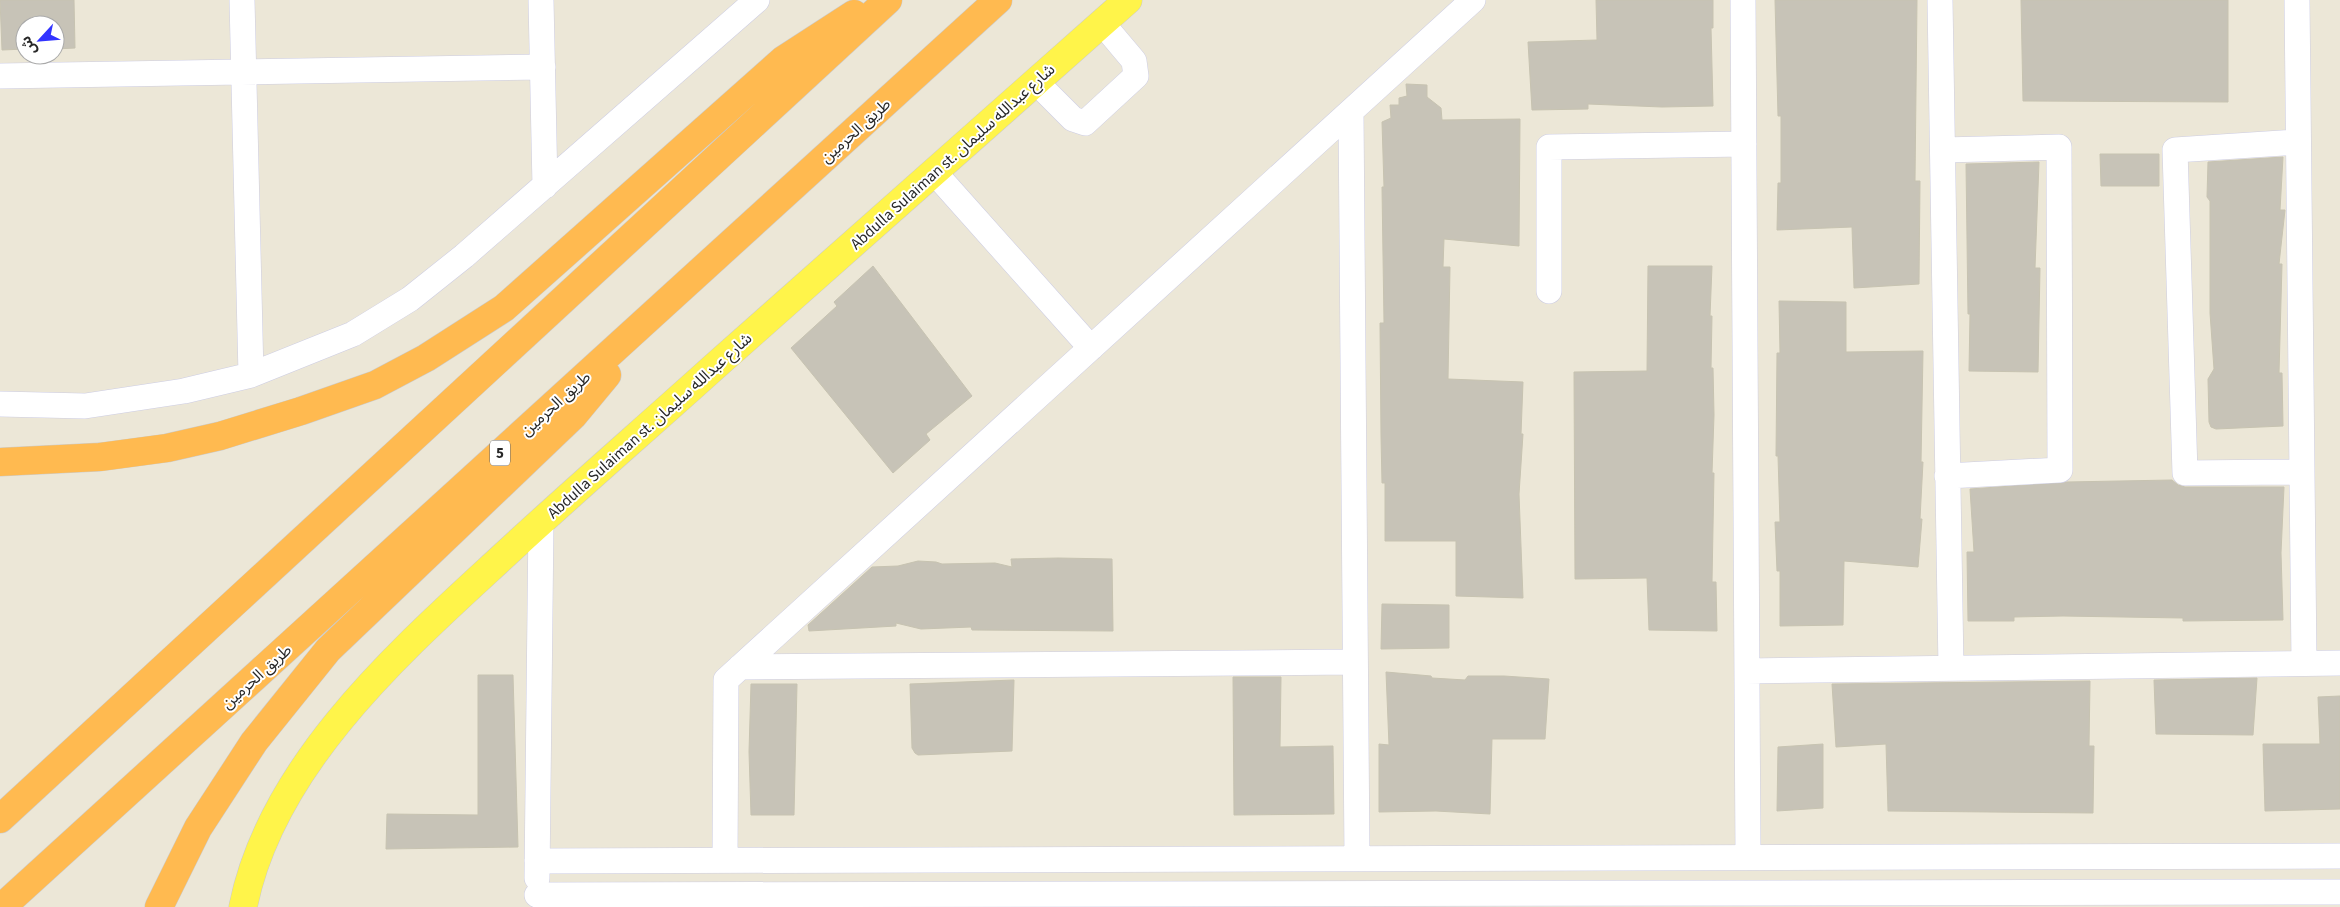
<svg xmlns="http://www.w3.org/2000/svg" width="2340" height="907" font-family="'Source Sans 3','Noto Sans Arabic',sans-serif">
	<rect width="100%" height="100%" fill="#ece7d7"/>
	<!-- building -->
	<path fill="#c7c3b7" stroke="#c7c3b1" d="M 0,0 L 74,0 L 75,48 L 55,49 L 55,25 L 25,25 L 25,49 L 2,50 Z
		M 1596,0 L 1713,0 L 1713,28 L 1711,28 L 1713,106 L 1662,107 L 1588,104 L 1588,109 L 1532,110 L 1528,42 L 1597,40 Z
		M 1775,0 L 1917,0 L 1915,181 L 1920,181 L 1919,284 L 1854,288 L 1852,227 L 1777,230 L 1778,183 L 1781,183 L 1781,116 L 1778,116 Z
		M 2021,0 L 2228,0 L 2228,102 L 2023,101 Z
		M 1406,84 L 1427,85 L 1427,97 L 1441,108 L 1442,120 L 1520,119 L 1519,246 L 1444,239 L 1443,267 L 1450,267 L 1448,379 L 1523,382 L 1521,434 L 1523,434 L 1519,494 L 1523,598 L 1456,596 L 1456,541 L 1385,541 L 1385,483 L 1382,483 L 1381,436 L 1380,323 L 1384,323 L 1382,187 L 1384,187 L 1382,122 L 1391,118 L 1390,105 L 1399,105 L 1399,98 L 1407,96 Z
		M 2100,154 L 2159,154 L 2159,186 L 2101,186 Z
		M 2283,157 L 2280,210 L 2285,210 L 2279,264 L 2282,264 L 2279,373 L 2282,373 L 2283,426 L 2216,429 L 2211,427 L 2209,422 L 2208,379 L 2214,369 L 2210,313 L 2210,201 L 2207,197 L 2208,162 Z
		M 2039,162 L 2035,268 L 2040,268 L 2038,372 L 1969,371 L 1970,314 L 1968,314 L 1966,164 Z
		M 873,266 L 972,396 L 926,434 L 930,440 L 893,473 L 791,348 L 837,306 L 834,302 Z
		M 1648,266 L 1712,266 L 1710,316 L 1712,316 L 1711,368 L 1713,368 L 1714,415 L 1712,473 L 1714,473 L 1712,582 L 1716,582 L 1717,631 L 1649,630 L 1647,578 L 1575,579 L 1574,372 L 1647,371 Z
		M 1779,301 L 1846,302 L 1846,352 L 1923,351 L 1921,462 L 1923,462 L 1920,519 L 1922,519 L 1918,567 L 1844,561 L 1843,625 L 1780,626 L 1780,571 L 1777,571 L 1775,522 L 1780,522 L 1778,456 L 1776,456 L 1777,353 L 1780,353 Z
		M 2172,480 L 2178,485 L 2185,487 L 2284,487 L 2281,553 L 2283,620 L 2183,621 L 2183,618 L 2063,616 L 2014,617 L 2014,621 L 1968,621 L 1967,552 L 1974,552 L 1970,489 L 2067,482 Z
		M 1058,558 L 1112,559 L 1113,631 L 972,630 L 971,627 L 921,629 L 896,623 L 896,626 L 809,631 L 808,625 L 872,567 L 898,566 L 918,561 L 936,562 L 942,564 L 995,563 L 1012,567 L 1011,559 Z
		M 1382,604 L 1449,605 L 1449,648 L 1381,649 Z
		M 1386,672 L 1431,676 L 1432,678 L 1465,680 L 1468,676 L 1504,676 L 1549,679 L 1545,739 L 1492,739 L 1490,814 L 1436,811 L 1379,812 L 1379,744 L 1389,745 Z
		M 478,675 L 513,675 L 518,847 L 386,849 L 387,814 L 478,815 Z
		M 1233,677 L 1281,677 L 1280,747 L 1333,746 L 1334,814 L 1234,815 Z
		M 2257,678 L 2253,735 L 2156,734 L 2154,680 Z
		M 1014,680 L 1012,751 L 918,755 L 915,753 L 912,748 L 910,684 Z
		M 2090,681 L 2089,746 L 2094,746 L 2093,813 L 1888,811 L 1886,744 L 1836,747 L 1832,684 Z
		M 751,684 L 797,684 L 794,815 L 751,815 L 749,752 Z
		M 2340,696 L 2340,809 L 2265,811 L 2263,744 L 2320,744 L 2318,697 Z
		M 1823,744 L 1823,808 L 1777,811 L 1778,747 Z"/>
	<g fill="none" stroke-linecap="round" stroke-linejoin="round">
		<defs>
			<path id="minor" d="M 242,0 L 251,375
				M 541,0 L 545,186
				M 1743,0 L 1748,857
				M 1940,0 L 1951,668
				M 2297,0 L 2304,663
				M 0,76 L 543,67
				M 1036,82 L 1073,119 L 1085,123 L 1136,76 L 1134,61 L 1102,23
				M 1351,112 L 1357,858
				M 2298,142 L 2175,150 L 2185,473 L 2302,472
				M 1943,150 L 2059,147 L 2060,470 L 1947,476
				M 934,172 L 1091,348
				M 1549,291 L 1549,147 L 1744,144
				M 0,404 L 85,406 L 184,391 L 251,375 L 353,334 L 410,299 L 464,256 L 757,0
				M 740,667 L 1355,662
				M 1747,671 L 2340,663
				M 725,860 L 726,680 L 1473,0
				M 537,861 L 2340,856
				M 537,878 L 541,521
				M 537,895 L 2340,892"/>
			<path id="major" d="M 243,907 C 271,766 397,654 498,561 C 569,495 642,432 714,367 C 852,245 990,123 1128,0"/>
			<path id="highway" d="M 0,462 L 100,457 L 167,448 L 220,436 L 301,411 L 375,385 L 426,358 L 504,308 L 783,60 L 854,14
				M 0,819 L 888,0
				M 2,907 L 998,0
				M 159,907 L 198,828 L 254,742 L 328,650 L 573,416 L 607,375"/>
		</defs>
		<!-- minor casing -->
		<use href="#minor" stroke="#cdcde3" stroke-width="26"/>
		<!-- major casing -->
		<use href="#major" stroke="#cbcbcb" stroke-width="29"/>
		<!-- highway casing -->
		<use href="#highway" stroke="#cbcbcb" stroke-width="29"/>
		<!-- minor -->
		<use href="#minor" stroke="#fff" stroke-width="25"/>
		<!-- major -->
		<use href="#major" stroke="#fff44a" stroke-width="28"/>
		<!-- highway -->
		<use href="#highway" stroke="#ffba50" stroke-width="28"/>
	</g>
	<g text-anchor="middle" stroke-width="4" stroke-linejoin="round" paint-order="stroke">
		<!-- shield labels -->
		<rect fill="#fff" stroke="#686868" stroke-width="1" x="490" y="440.5" width="20" height="25" rx="4"/>
		<g font-size="15" font-weight="bold" fill="#282828">
			<text x="500" y="458">5</text>
		</g>
		<!-- street labels -->
		<g font-size="16" fill="#282828" stroke="#fff">
			<text transform="translate(855 130) rotate(-42)" y="6">طريق الحرمين</text>
			<text transform="translate(952 156) rotate(-42)" y="6">Abdulla Sulaiman st. شارع عبدالله سليمان</text>
			<text transform="translate(555 403) rotate(-42)" y="6">طريق الحرمين</text>
			<text transform="translate(649 425) rotate(-42)" y="6">Abdulla Sulaiman st. شارع عبدالله سليمان</text>
			<text transform="translate(256 676) rotate(-42)" y="6">طريق الحرمين</text>
		</g>
	</g>
	<!-- north arrow -->
	<g transform="translate(40 40) rotate(244)"><circle r="24" fill="#ffffff" stroke="#a9a9a9"/>
	<path d="M0-4L9 19L0 12L-9 19Z" fill="#3234ff"/>
	<text y="-8" font-size="14" font-weight="bold" text-anchor="middle" fill="#282828">ش</text>
	</g>
</svg>
